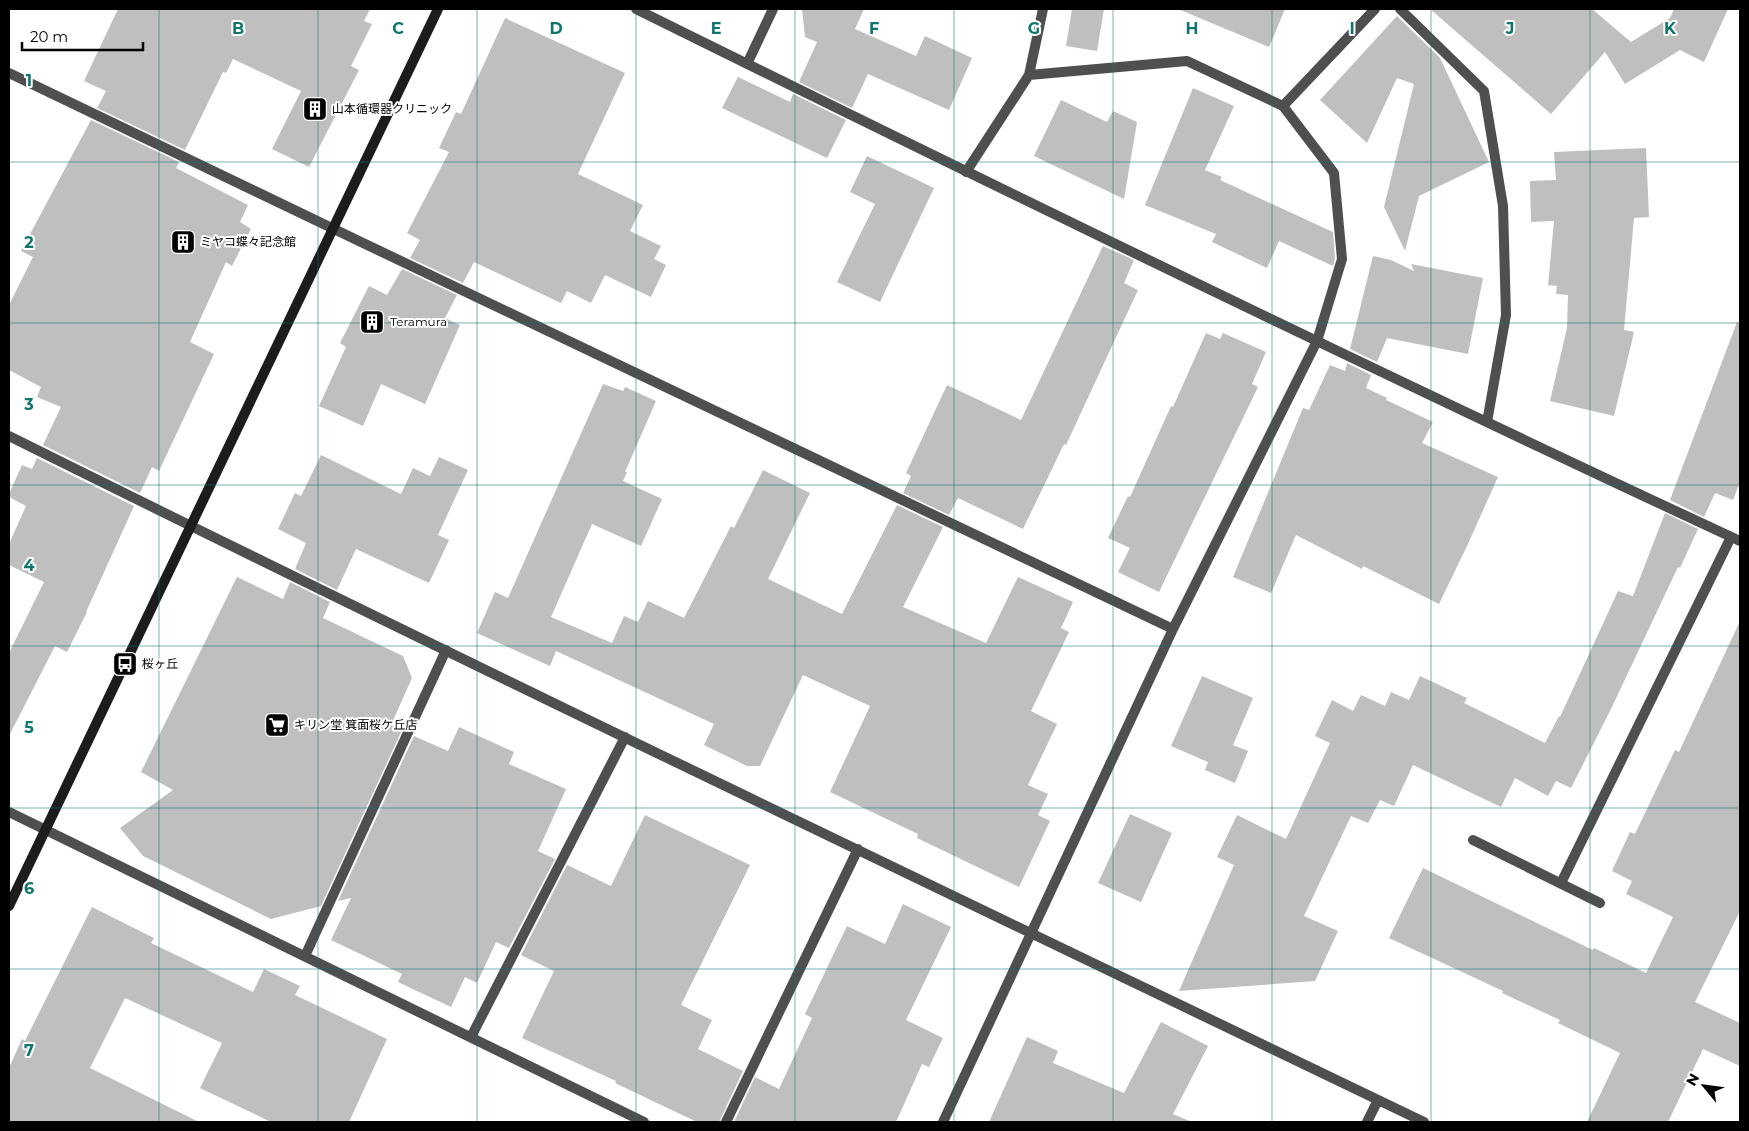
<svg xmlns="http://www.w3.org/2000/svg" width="1749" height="1131" font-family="Montserrat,'Noto Sans JP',sans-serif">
	<rect width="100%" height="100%" fill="#fff"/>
	<!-- building -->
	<path fill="#bfbfbf" d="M 118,9 L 370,9 L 364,21 L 372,24 L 351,66 L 359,70 L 309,167 L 272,149 L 301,91 L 233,59 L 226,73 L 223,72 L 185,150 L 97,108 L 106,91 L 84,81 Z
		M 802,9 L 864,9 L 855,29 L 916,56 L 925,36 L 972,58 L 949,110 L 868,74 L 852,108 L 799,82 L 817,42 L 805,37 Z
		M 1072,9 L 1104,9 L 1097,51 L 1066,46 Z
		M 1178,9 L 1285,9 L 1269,47 Z
		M 1430,9 L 1592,9 L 1631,42 L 1670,18 L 1674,9 L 1728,9 L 1704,62 L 1680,50 L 1625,84 L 1605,52 L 1551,114 Z
		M 1397,16 L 1440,58 L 1489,162 L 1419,196 L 1405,251 L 1384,207 L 1414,84 L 1397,78 L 1367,143 L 1320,100 Z
		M 505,18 L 625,73 L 578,174 L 643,205 L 630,231 L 661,246 L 654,259 L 666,265 L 651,297 L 605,275 L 591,303 L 567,291 L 561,303 L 474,262 L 463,283 L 410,258 L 420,240 L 407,233 L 449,152 L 439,148 L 456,112 L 461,114 Z
		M 738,77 L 790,102 L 793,94 L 846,120 L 827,158 L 722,108 Z
		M 1193,88 L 1234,106 L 1205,170 L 1222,177 L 1220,180 L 1333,232 L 1335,258 L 1333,266 L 1279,241 L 1267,268 L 1212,242 L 1216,234 L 1145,205 Z
		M 1061,100 L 1107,122 L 1113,111 L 1137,122 L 1124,199 L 1034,156 Z
		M 91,120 L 179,162 L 176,168 L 248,205 L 240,222 L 251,229 L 232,266 L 226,262 L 190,342 L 214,354 L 159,471 L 152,467 L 140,493 L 43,445 L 61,407 L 37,397 L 41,387 L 9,370 L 9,305 L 33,257 L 21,251 Z
		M 1646,148 L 1649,217 L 1634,218 L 1624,330 L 1634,332 L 1614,416 L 1550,401 L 1567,328 L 1568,295 L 1556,294 L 1557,286 L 1548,285 L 1554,221 L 1531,222 L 1530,181 L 1556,180 L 1554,152 Z
		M 867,156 L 934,188 L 880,302 L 837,282 L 875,204 L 850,192 Z
		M 1103,246 L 1134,260 L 1124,283 L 1138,290 L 1066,445 L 1064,444 L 1023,529 L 958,498 L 949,515 L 903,493 L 911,476 L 906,473 L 947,385 L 1021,420 Z
		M 1373,256 L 1391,260 L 1414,271 L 1411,264 L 1483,278 L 1468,354 L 1387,338 L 1377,362 L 1350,349 Z
		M 402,269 L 457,295 L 445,318 L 460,325 L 425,404 L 381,384 L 363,426 L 319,406 L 346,347 L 340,343 L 369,286 L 387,295 Z
		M 1737,322 L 1740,323 L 1740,482 L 1733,500 L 1715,493 L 1704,517 L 1670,500 Z
		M 1206,333 L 1220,339 L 1223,333 L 1266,352 L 1252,384 L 1258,387 L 1159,592 L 1118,572 L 1130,548 L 1108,538 L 1128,496 L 1130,497 L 1171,406 L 1173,407 Z
		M 1347,363 L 1371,375 L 1366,388 L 1387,398 L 1386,400 L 1433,422 L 1422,443 L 1498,477 L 1467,546 L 1439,604 L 1363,566 L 1362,569 L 1296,535 L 1271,593 L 1233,577 L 1303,408 L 1309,410 L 1330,365 L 1345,371 Z
		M 603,384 L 623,391 L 625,387 L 656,401 L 625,472 L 627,472 L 623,481 L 662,499 L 641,546 L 592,524 L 551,617 L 612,643 L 624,616 L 638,622 L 648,601 L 684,618 L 731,526 L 734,528 L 763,470 L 810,493 L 768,579 L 842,614 L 897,505 L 943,527 L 903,607 L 986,643 L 1018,577 L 1073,602 L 1061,628 L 1069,632 L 1031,711 L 1057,724 L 1028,785 L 1048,794 L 1038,815 L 1050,821 L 1019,887 L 917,838 L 918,834 L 830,792 L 870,706 L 803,675 L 760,766 L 747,766 L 704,745 L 714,724 L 556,651 L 550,666 L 477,633 L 495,592 L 508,598 Z
		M 321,455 L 401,494 L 413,468 L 430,476 L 439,457 L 468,470 L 438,535 L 449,540 L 429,583 L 356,549 L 337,590 L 295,569 L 306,543 L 278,529 L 295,493 L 301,496 Z
		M 37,458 L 134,506 L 86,612 L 87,612 L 67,652 L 55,646 L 9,736 L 9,653 L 44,582 L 9,565 L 9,544 L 26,506 L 9,497 L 9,494 L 22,465 L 32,469 Z
		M 1665,513 L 1698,529 L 1680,568 L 1678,567 L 1610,711 L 1571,788 L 1556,781 L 1548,796 L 1515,778 L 1501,807 L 1413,765 L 1394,806 L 1380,800 L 1368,823 L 1351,816 L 1304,916 L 1338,931 L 1315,981 L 1179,991 L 1234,865 L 1217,857 L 1237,815 L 1286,839 L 1330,743 L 1315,736 L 1332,700 L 1353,711 L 1361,695 L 1385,706 L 1391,692 L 1409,700 L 1420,676 L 1467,698 L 1464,703 L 1545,743 L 1559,716 L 1560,717 L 1618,591 L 1633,596 Z
		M 237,577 L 283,599 L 290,582 L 330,602 L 323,618 L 403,656 L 412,678 L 391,725 L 402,730 L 321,906 L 271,919 L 143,856 L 120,828 L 173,790 L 141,772 Z
		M 1740,621 L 1740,911 L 1695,1002 L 1740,1023 L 1740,1066 L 1703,1049 L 1668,1122 L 1587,1122 L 1620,1053 L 1558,1023 L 1560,1020 L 1502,993 L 1503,991 L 1389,938 L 1423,868 L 1593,950 L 1594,948 L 1646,973 L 1673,917 L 1626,894 L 1632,881 L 1612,871 L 1630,832 L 1635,834 L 1675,750 L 1679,752 Z
		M 1202,676 L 1253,698 L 1233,745 L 1248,751 L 1235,783 L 1205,770 L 1208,762 L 1171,746 Z
		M 459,727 L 514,752 L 509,764 L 566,789 L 538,851 L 555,859 L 509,948 L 496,942 L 477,983 L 465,977 L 451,1007 L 398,982 L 402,974 L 331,940 L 351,898 L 338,901 L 414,736 L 448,751 Z
		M 1130,814 L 1172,833 L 1141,902 L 1098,883 Z
		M 645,815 L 750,865 L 681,1005 L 712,1020 L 698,1049 L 743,1071 L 719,1122 L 697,1122 L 615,1083 L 616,1081 L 522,1038 L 554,971 L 521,955 L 567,865 L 611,886 Z
		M 903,904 L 951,927 L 906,1020 L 943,1038 L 929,1067 L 922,1064 L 896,1122 L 734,1122 L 755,1077 L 779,1089 L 812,1018 L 805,1014 L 847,926 L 885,944 Z
		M 92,907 L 154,938 L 151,943 L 253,992 L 264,969 L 300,986 L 295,995 L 387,1039 L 349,1122 L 271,1122 L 200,1088 L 222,1043 L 125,998 L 90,1068 L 199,1122 L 9,1122 L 9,1068 L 22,1039 L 25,1041 Z
		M 1161,1022 L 1208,1046 L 1173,1114 L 1192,1122 L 989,1122 L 1027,1037 L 1058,1051 L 1053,1063 L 1124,1093 Z"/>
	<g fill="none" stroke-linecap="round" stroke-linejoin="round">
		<!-- lane -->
		<path stroke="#4f4f4f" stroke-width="10" d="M 305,956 L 446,650"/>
		<!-- street -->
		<path stroke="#4f4f4f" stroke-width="10" d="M 636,9 C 1002,190 1370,369 1740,541
			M 1400,9 L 1484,91 L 1503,206 L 1506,315 L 1487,422
			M 747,64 L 773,9
			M 9,73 L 361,242 L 1173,629
			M 1283,106 L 1375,9
			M 966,172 L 1029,75 L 1043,9
			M 9,436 C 478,669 952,895 1424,1122
			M 9,812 L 644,1122
			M 1473,840 L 1600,903
			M 1561,883 L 1731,537
			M 471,1037 L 625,737
			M 726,1122 L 858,849
			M 943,1122 L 1173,629 L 1317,341 L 1342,259 L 1334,173 L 1283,106 L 1187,61 L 1029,75
			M 1367,1122 L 1378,1100"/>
		<!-- secondary -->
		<path stroke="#1c1c1c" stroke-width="10" d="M 9,906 L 438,9"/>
	</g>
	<!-- grid -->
	<path fill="none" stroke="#0f766e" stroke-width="1" stroke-opacity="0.55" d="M 159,9 L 159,1122M 318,9 L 318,1122M 477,9 L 477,1122M 636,9 L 636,1122M 795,9 L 795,1122M 954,9 L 954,1122M 1113,9 L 1113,1122M 1272,9 L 1272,1122M 1431,9 L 1431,1122M 1590,9 L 1590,1122M 9,162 L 1740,162M 9,323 L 1740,323M 9,485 L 1740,485M 9,646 L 1740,646M 9,808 L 1740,808M 9,969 L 1740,969"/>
	<!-- icons -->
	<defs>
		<symbol id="building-square" viewBox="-11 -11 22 22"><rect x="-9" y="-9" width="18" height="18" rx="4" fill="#000" stroke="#fff"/><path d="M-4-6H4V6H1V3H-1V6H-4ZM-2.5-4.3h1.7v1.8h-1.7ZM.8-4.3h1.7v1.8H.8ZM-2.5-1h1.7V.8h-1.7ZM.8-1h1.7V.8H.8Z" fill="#fff"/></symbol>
		<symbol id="bus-square" viewBox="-11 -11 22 22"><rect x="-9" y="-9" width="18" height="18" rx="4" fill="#000" stroke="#fff"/><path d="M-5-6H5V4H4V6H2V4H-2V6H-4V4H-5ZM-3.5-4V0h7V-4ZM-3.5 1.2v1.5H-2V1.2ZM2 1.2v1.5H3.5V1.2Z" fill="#fff"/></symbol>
		<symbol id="supermarket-square" viewBox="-11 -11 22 22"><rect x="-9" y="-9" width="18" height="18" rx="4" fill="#000" stroke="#fff"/><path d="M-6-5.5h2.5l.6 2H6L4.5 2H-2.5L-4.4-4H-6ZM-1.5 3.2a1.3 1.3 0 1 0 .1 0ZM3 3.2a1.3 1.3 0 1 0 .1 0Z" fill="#fff"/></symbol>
	</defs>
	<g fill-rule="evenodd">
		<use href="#building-square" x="301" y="95" width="28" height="28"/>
		<use href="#building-square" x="169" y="228" width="28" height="28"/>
		<use href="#building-square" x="358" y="308" width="28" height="28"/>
		<use href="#bus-square" x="111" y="650" width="28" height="28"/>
		<use href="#supermarket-square" x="263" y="711" width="28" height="28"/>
	</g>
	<g text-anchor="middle" stroke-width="4" stroke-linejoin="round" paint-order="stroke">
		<!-- poi labels -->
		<g font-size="12" fill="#000" stroke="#fff" text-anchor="start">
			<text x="332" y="113">山本循環器クリニック</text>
			<text x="200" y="246">ミヤコ蝶々記念館</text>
			<text x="390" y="326">Teramura</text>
			<text x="142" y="668">桜ヶ丘</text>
			<text x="294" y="729">キリン堂 箕面桜ケ丘店</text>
		</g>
	</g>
	<g font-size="16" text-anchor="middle" font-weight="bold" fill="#0f766e" stroke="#fff" stroke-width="4" stroke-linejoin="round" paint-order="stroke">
		<text x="238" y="34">B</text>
		<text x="398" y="34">C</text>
		<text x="556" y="34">D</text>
		<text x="716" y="34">E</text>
		<text x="874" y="34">F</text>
		<text x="1034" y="34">G</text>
		<text x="1192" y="34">H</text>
		<text x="1352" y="34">I</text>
		<text x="1510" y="34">J</text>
		<text x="1670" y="34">K</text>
		<text x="29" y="86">1</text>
		<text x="29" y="248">2</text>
		<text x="29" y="410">3</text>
		<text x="29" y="571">4</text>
		<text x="29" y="733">5</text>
		<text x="29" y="894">6</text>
		<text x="29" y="1056">7</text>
	</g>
	<!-- border -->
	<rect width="1749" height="1131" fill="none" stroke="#000000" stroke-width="20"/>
	<!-- north arrow -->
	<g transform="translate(1704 1086) rotate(299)" stroke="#ffffff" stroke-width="4" paint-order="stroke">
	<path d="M0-4L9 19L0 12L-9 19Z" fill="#000000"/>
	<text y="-8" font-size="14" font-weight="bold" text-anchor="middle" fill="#000000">N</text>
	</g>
	<!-- scale -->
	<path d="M22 42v8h121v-8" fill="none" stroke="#000000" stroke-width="2.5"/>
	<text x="30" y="42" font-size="15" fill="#000000" stroke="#ffffff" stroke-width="4" paint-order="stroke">20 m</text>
</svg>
